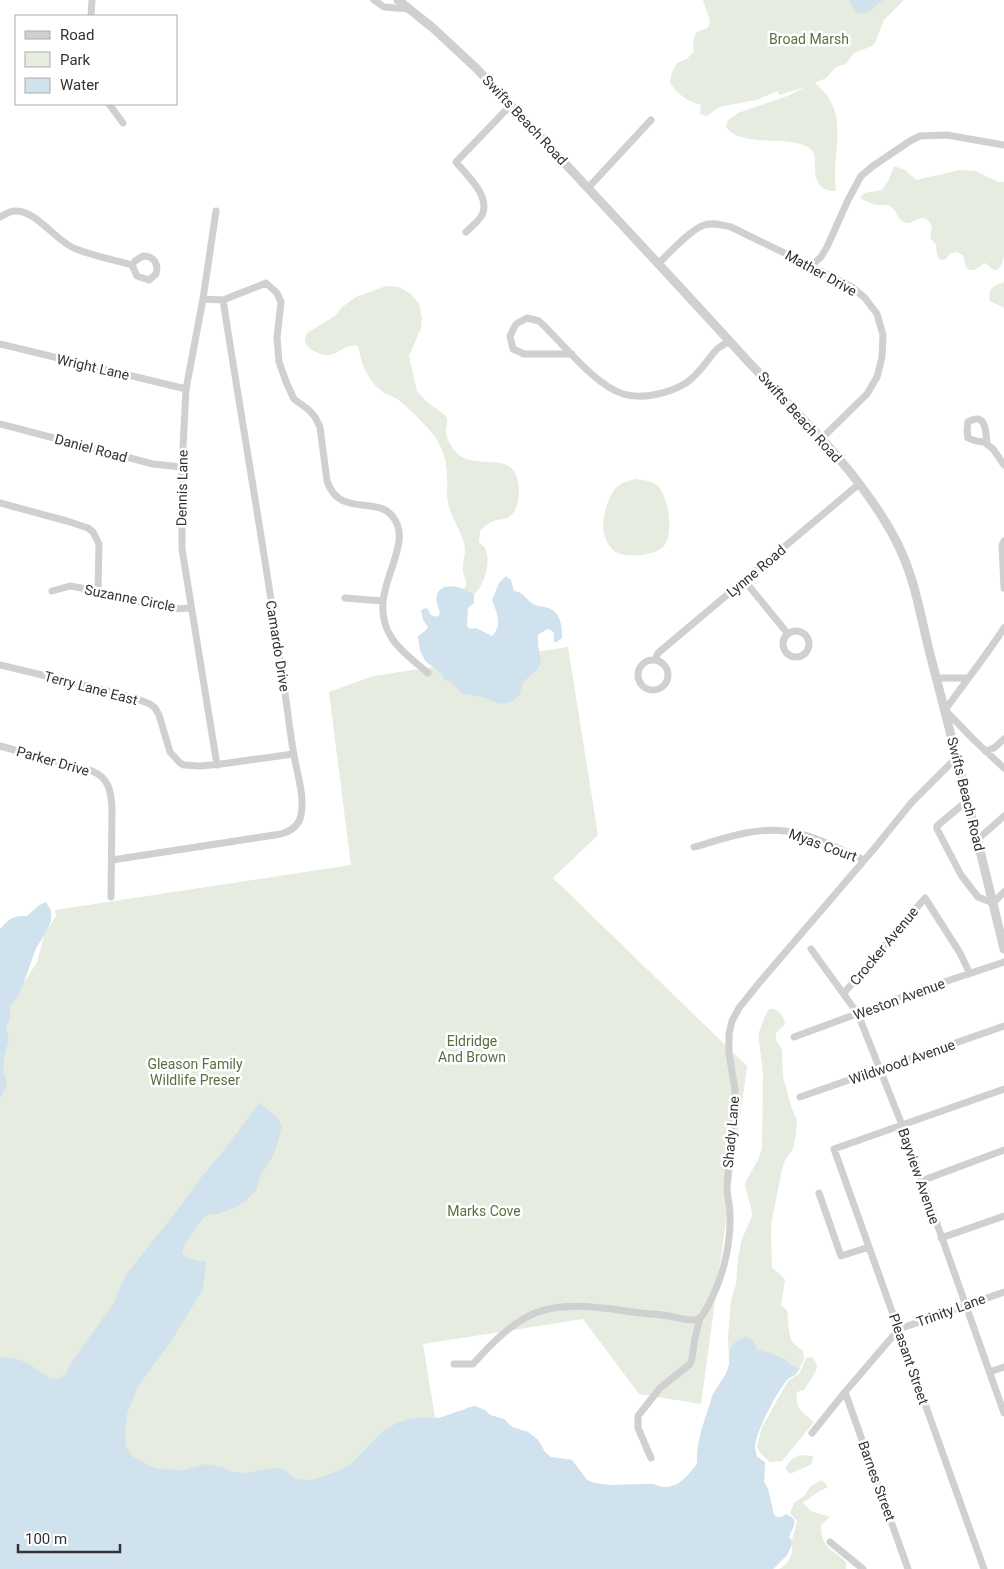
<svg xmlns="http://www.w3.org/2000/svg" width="1004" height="1569" font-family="Roboto,sans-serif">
	<rect width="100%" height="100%" fill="#fff"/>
	<!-- green -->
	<path fill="#e6ecdf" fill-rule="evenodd" d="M 703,0 L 850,0 L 871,9 L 883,0 L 904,0 L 884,20 L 875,43 L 872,46 L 854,53 L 846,64 L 836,67 L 826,78 L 815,83 C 853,114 830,152 836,191 C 823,193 815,182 815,170 C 815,158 817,150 803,145 C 780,136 741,147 726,127 L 728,120 L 738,113 L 790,95 L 805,87 L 779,95 L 778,91 L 756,100 L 719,107 L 707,116 L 700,114 L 701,105 C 685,100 680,96 670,83 L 672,72 L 677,63 L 687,59 L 694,51 L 693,41 L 696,32 L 708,28 L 710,21 Z
		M 894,166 L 905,170 L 916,180 L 960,170 L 976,171 L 998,182 L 1004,182 L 1004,255 C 1003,261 1000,274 992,269 C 989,267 988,265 985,263 L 974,270 L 969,270 L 966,267 L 963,255 L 956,252 L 950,254 L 945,260 L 940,260 L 937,255 L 936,245 L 930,238 L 932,227 C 925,209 915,224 906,223 C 897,221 897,210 890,206 C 886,204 883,206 878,205 C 872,204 866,201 860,198 L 864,193 L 882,190 L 889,179 Z
		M 1004,282 L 1004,308 L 990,301 C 987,288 994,286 1004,282 Z
		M 386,286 L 398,287 L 403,289 L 411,294 L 419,304 L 422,318 L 421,328 L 409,356 L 417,391 L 427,402 L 446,416 C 449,421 446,425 446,431 C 445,438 453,449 458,454 C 472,467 495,457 510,467 C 522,475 522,507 510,516 C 506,520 500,519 496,520 C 489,522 484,527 480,531 L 479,542 C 481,544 483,546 485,548 C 492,562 484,585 474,595 L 464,589 C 469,582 464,579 463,572 C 462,564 465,557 465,549 C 464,535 451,518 448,503 C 446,494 448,485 447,476 C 447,461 442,445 432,433 C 425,424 407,406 397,399 C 392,396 387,395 383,392 C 368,382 361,363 358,346 C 342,342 335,363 316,352 C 313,351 309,348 307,345 C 304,340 305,337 307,333 L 335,316 L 342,307 L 356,297 Z
		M 635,479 C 642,480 650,480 657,485 C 669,496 674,534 664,546 C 656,556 627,558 616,552 C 611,549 607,543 605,537 C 600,524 607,496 617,487 C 622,482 629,481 635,479 Z
		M 568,647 L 598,835 L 553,878 L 747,1066 L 701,1404 L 639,1394 L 583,1319 L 423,1344 L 435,1417 L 439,1418 L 455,1414 L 467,1408 L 474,1406 L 480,1408 L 490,1415 L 504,1419 L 512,1427 L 528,1432 L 538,1440 L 545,1452 L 551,1457 L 572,1460 L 587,1480 L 594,1483 L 609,1485 L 653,1484 L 662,1487 L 668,1487 L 678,1484 L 693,1471 L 697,1464 L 698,1443 L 707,1412 L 713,1394 L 726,1374 L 729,1365 L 728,1336 L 731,1301 L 736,1284 L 738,1258 L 742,1239 L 752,1216 L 751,1207 L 745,1187 L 746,1181 L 759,1158 L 762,1148 L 763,1074 L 759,1040 L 759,1032 L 765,1016 L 769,1009 C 779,1008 783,1015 785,1024 L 776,1033 L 776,1040 L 782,1050 L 783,1077 L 792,1109 L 797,1120 L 796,1134 L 793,1149 L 785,1160 L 782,1169 L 772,1220 L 771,1233 L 772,1268 L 780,1274 L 785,1280 L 781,1305 L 787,1310 C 790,1328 785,1341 803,1350 L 804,1359 L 796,1375 C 794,1376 791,1377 789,1378 C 778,1387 759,1427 756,1441 C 754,1447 755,1452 757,1457 L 765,1462 L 764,1482 L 768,1489 L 774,1515 L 777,1517 L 782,1517 L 786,1514 C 801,1520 792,1527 789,1537 L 792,1540 L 797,1521 L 790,1513 L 794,1503 L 804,1496 L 811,1486 L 822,1480 L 828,1487 L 818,1492 L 803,1503 L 811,1511 L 830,1517 L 821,1525 C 821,1548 831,1548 846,1562 L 846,1569 L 779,1569 C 788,1565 793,1555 792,1545 L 787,1555 L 773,1569 L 374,1569 L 0,1543 L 0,929 C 10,919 11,916 27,916 L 38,906 L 46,902 C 53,913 52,917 48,928 L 56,916 L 55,910 L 351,865 L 329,692 L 373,676 ZM 44,936 L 37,962 L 24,983 L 36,948 Z
		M 812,1357 L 817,1364 L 816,1371 L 804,1390 L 797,1392 C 794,1407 803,1413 814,1422 L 782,1461 L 770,1462 L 760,1453 L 757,1446 L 762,1427 L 788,1381 L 799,1374 L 806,1358 Z
		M 800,1455 L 813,1456 L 812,1464 L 790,1474 L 785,1468 L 792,1459 Z"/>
	<!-- water -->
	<path fill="#cfe2ee" d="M 849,0 L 883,0 C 870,11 858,23 849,0 Z
		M 506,576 L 511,580 L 514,591 C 524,592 525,599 533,604 C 538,607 543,606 548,608 C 560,611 563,628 562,638 L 557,642 L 554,642 L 554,633 L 551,630 L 547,629 L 538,635 L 538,644 L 541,664 L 537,670 L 523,682 L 520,695 L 512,701 L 500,704 L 483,697 L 461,693 L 452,683 L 445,680 L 441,673 L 425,661 L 420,650 L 418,636 L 425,631 L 428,627 L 423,620 L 421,611 L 423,609 L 427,608 L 431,615 L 438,617 L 440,612 C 426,583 455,580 474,595 L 474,603 L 468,608 L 467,626 L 470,629 L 476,628 L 492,636 C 503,625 497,613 492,600 L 499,583 Z
		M 46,902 L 51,911 L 51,921 L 44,935 L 36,948 L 19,995 L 10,1007 L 10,1018 L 6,1028 L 9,1040 L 5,1053 L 3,1070 L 7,1085 L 0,1098 L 0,929 C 10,919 11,916 27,916 L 38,906 Z
		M 259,1103 L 276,1116 L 282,1126 L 275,1152 L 271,1159 L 261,1173 L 256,1191 L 248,1198 L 237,1207 L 218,1214 L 211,1214 L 204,1217 L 185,1244 L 182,1252 L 185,1257 L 199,1261 L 206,1261 L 203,1289 L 172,1340 L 137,1388 L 127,1414 L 125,1430 L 126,1447 L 132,1456 L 142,1462 L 156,1468 L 174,1470 L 184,1470 L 205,1464 L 223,1467 L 232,1472 L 248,1473 L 272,1468 L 283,1469 L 296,1479 L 312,1480 L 338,1471 L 351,1464 L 381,1433 L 395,1424 L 411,1418 L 439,1418 L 474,1406 L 485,1410 L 490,1415 L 504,1419 L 512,1427 L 528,1432 L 538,1440 L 545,1452 L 551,1457 L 572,1460 L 587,1480 L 594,1483 L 609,1485 L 653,1484 L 662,1487 L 668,1487 L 678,1484 L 687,1476 L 697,1464 L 697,1452 L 701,1431 L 713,1394 L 726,1374 L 729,1365 L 730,1349 L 734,1343 L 746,1336 L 753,1340 L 758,1350 C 775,1354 781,1356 794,1367 L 800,1368 C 795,1376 792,1375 786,1381 C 777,1393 756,1430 755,1445 C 755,1449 756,1453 757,1457 L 765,1462 L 764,1482 L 768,1489 L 774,1515 L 777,1517 L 782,1517 L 786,1514 C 801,1520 792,1527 789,1537 L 792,1543 L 787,1555 L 773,1569 L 0,1569 L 0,1357 L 12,1358 L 26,1362 L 49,1378 L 59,1379 L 65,1375 L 73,1360 L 114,1303 L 125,1276 L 172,1217 L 203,1175 L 221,1154 Z"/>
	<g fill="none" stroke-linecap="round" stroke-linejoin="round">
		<!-- minor -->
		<path stroke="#d0d0d0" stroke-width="7" d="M 374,0 L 384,7 L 410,9
			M 91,16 L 92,0
			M 109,104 L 123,123
			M 588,188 L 651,120
			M 216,211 L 203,299 L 186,389 L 182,467 L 182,549 L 217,765
			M 0,217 C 4,215 10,211 14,211 C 36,209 56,242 76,249 C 94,256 114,260 132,265
			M 466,232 C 471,227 479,221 482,215 C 491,196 467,176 456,162 L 511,105
			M 143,256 C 154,256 159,264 156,274 L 149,280 L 137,276 L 132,265 L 135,261 Z
			M 658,264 C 669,253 690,230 704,225 C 713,222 722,225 731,227 L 811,266 L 852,287 L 865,298 L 877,314 L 883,335 L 882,357 L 877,377 L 867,394 L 821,439
			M 811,266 L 821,257 L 827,247 L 848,200 L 861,176 L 873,166 L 910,141 L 920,136 L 947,135 L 1004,145
			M 223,300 L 266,283 L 277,293 L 281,302 L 277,338 L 279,362 L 287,384 L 294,399 L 309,410 L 315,417 L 320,427 L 327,481 C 341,522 383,490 397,524 C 402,535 398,547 395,558 C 391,572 384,588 383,602 C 380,638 405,653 428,673
			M 0,344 L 186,389
			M 572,354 L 524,354 L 513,349 L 510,336 L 516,324 L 527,318 L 539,321 C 562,342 594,385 623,394 C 642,400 670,393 686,383 C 699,375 707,360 717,349 C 721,346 726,343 730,341
			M 0,424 L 153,464 L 182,467
			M 987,444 C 986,432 986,411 968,422 L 967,430 L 968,438 L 976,441 L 984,442 L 993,449 L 1004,465
			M 0,503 L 67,521 L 88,528 L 93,532 L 99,544 L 98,591
			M 1004,541 L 1002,545 L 1004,588
			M 744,580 L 788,634
			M 52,591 L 70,586 L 98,591 L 169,609 L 191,608
			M 345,598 L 383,601
			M 1004,628 C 986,656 965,682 945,710 L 974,740 L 1004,768
			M783 644a13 13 0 1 1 26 0a13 13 0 1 1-26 0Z
			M638 675a15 15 0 1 1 30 0a15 15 0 1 1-30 0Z
			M 655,660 L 658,653 L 859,484
			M 0,665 L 96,688 L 137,699 L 150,704 L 155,708 L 159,715 L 170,752 L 180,763 L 184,765 L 200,766 L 221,764 L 293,754
			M 937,678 L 967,678
			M 0,746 L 92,771 C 109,778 111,791 112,808 L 111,897
			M 985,751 L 994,748 L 1004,739
			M 968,800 L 937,826 L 937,829 L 961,875 L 978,897 L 993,903 L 1004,892
			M 977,840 L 1004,816
			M 694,847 C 723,839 754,827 785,831 C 812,834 839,849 864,860
			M 112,860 L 281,834 C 291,831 299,826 301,815 C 305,796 297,774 294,755 C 291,739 289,723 287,707 C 268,571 244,435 223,300 L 203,299
			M 811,949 L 858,1014 L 902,1125 L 1004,1413
			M 844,993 L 925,898 L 960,953 L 970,974
			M 794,1037 L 938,984 L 1004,962
			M 800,1097 L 1004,1026
			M 921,1181 L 1004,1150
			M 819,1193 L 841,1256 L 869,1247
			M 941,1238 L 1004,1216
			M 454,1364 L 473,1364 C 491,1344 510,1324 535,1313 C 567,1301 602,1308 634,1312 C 646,1314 658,1314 669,1316 C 677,1317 684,1320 692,1320 C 696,1320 698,1319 702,1316 C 721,1286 731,1249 730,1214 C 730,1205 727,1196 727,1186 L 735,1090 L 729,1053 L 729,1034 L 732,1021 L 739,1008 L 759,983 L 873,850 L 912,802 L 957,757
			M 989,1372 L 1004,1367
			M 845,1392 L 908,1569
			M 812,1433 L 845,1392 L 899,1329 L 1004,1292
			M 651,1458 L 638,1428 L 638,1416 L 660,1388 L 690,1364 L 692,1359 L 695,1338 L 700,1318
			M 830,1542 L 863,1569
			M 984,1569 L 834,1149 L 1004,1089"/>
		<!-- tertiary -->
		<path stroke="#d0d0d0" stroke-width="9" d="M 398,0 L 433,28 L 476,68 C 565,164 655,259 743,356 C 795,412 855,466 893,535 C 914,573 919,609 929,650 C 955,750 980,849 1004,949"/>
	</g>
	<g text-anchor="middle" stroke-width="5" stroke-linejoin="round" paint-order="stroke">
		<!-- park labels -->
		<g font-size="14" fill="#56703f" stroke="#fff">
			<text x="809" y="44">Broad Marsh</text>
			<text x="472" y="1046">Eldridge<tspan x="472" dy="16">And Brown</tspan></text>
			<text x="195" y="1069">Gleason Family<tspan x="195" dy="16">Wildlife Preser</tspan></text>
			<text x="484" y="1216">Marks Cove</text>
		</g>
		<!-- street labels -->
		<g font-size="14" fill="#333" stroke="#fff">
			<text transform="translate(525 120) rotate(47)" y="5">Swifts Beach Road</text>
			<text transform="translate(821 273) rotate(29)" y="5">Mather Drive</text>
			<text transform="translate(93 367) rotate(13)" y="5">Wright Lane</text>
			<text transform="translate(800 417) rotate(48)" y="5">Swifts Beach Road</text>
			<text transform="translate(91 448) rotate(15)" y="5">Daniel Road</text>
			<text transform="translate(182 488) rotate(-89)" y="5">Dennis Lane</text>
			<text transform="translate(756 571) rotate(-40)" y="5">Lynne Road</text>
			<text transform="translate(130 598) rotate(11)" y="5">Suzanne Circle</text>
			<text transform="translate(278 646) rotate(81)" y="5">Camardo Drive</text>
			<text transform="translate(91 688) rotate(15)" y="5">Terry Lane East</text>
			<text transform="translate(53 761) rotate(16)" y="5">Parker Drive</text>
			<text transform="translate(966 794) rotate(76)" y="5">Swifts Beach Road</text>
			<text transform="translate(823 845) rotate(20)" y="5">Myas Court</text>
			<text transform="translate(884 946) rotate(-50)" y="5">Crocker Avenue</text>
			<text transform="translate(899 999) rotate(-20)" y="5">Weston Avenue</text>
			<text transform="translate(902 1062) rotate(-19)" y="5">Wildwood Avenue</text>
			<text transform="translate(731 1132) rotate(-85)" y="5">Shady Lane</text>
			<text transform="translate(919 1176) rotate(71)" y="5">Bayview Avenue</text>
			<text transform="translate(951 1310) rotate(-20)" y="5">Trinity Lane</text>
			<text transform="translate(909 1359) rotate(71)" y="5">Pleasant Street</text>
			<text transform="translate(877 1481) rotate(70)" y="5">Barnes Street</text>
		</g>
	</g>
	<!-- legend -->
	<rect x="15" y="15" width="162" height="90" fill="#ffffff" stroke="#adadad"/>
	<rect x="25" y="31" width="25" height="8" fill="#d0d0d0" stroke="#adadad"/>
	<text x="60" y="40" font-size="15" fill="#333333">Road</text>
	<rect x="25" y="52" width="25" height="15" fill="#e6ecdf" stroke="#adadad"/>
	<text x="60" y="65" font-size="15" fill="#333333">Park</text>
	<rect x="25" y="78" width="25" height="15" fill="#cfe2ee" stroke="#adadad"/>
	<text x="60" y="90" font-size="15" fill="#333333">Water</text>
	<!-- scale -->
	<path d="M18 1544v8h102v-8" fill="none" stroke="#333333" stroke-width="2.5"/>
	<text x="25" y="1544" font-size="15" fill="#333333" stroke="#ffffff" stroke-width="4" paint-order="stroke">100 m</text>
</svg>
